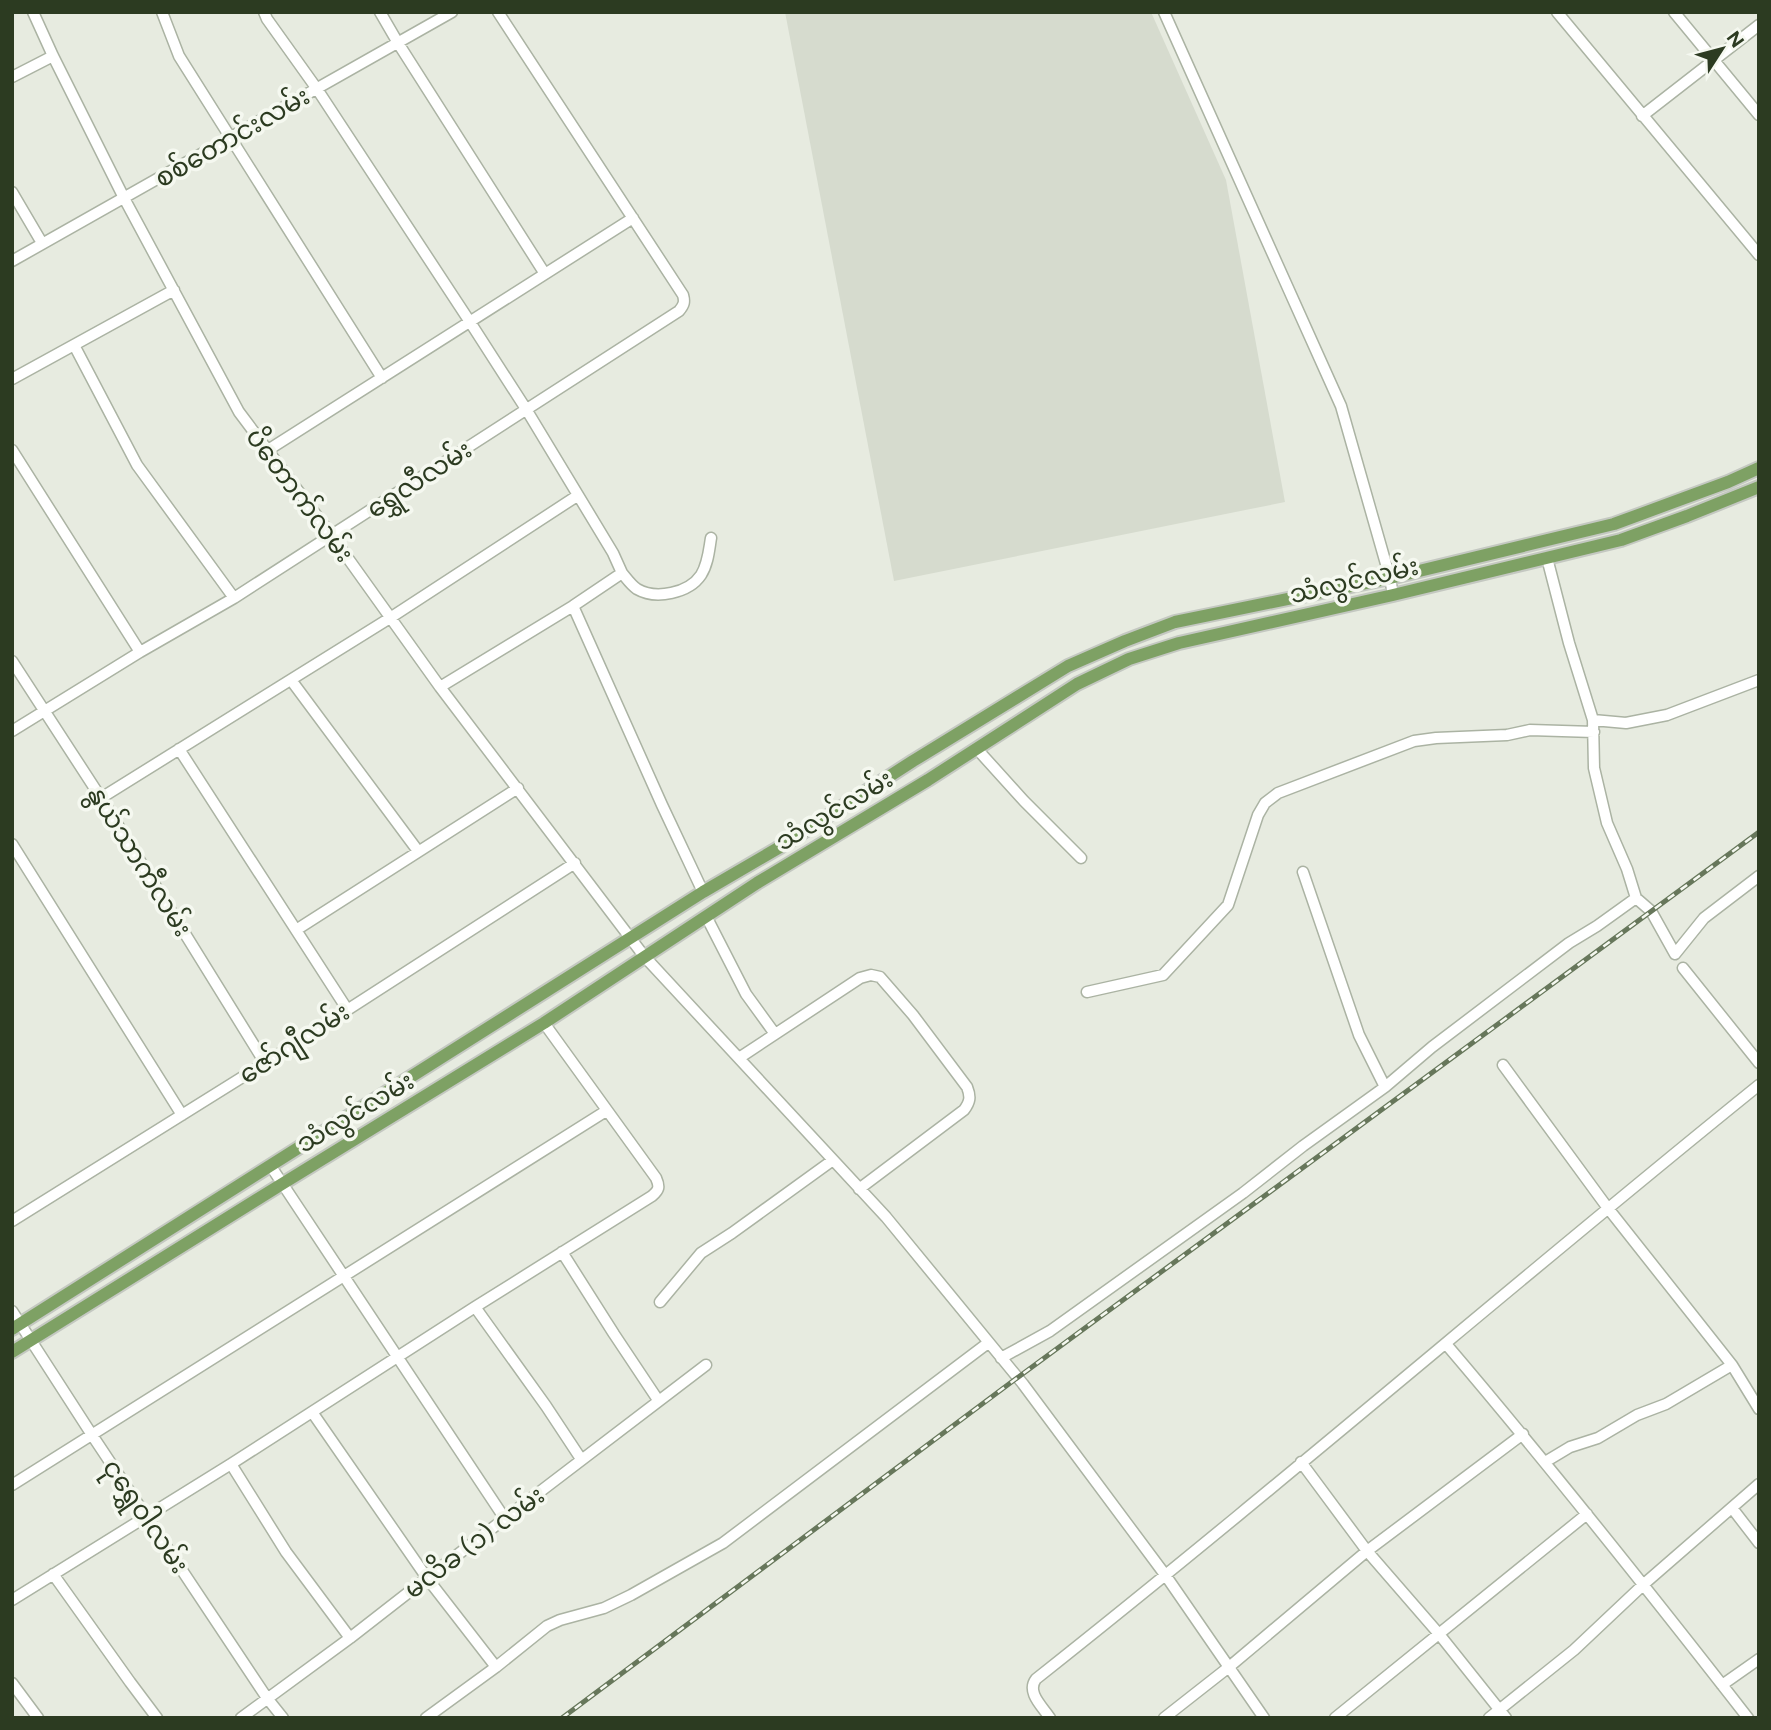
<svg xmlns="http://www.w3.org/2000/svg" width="1771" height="1730" font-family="Figtree,'Noto Sans Myanmar',sans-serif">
	<rect width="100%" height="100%" fill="#e7ebe0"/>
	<!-- built -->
	<path fill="#d6dbce" d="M 785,12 L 1151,12 L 1226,180 L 1285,502 L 894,581 Z"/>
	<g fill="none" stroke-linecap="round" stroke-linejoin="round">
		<defs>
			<path id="minor" d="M 33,12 L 53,56 L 124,198 L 239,412 L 332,536 L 440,687 L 644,956 L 886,1217 L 1023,1384 L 1166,1576 L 1264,1718
				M 162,12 L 179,56 L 382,378
				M 264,12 L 267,19 L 317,89 L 470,322 L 526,409 L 613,553 L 622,573 L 573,606 L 440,687
				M 380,12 L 398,43 L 545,274
				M 1164,12 L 1341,406 L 1390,578 L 1393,595
				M 1557,12 L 1759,255
				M 1674,12 L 1759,115
				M 12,77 L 53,56
				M 1642,116 L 1759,25
				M 12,192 L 42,243
				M 12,261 L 452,12
				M 74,345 L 137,465 L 234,598
				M 12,379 L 174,290
				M 12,450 L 140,652
				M 268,450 L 633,218
				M 1547,558 L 1569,643 L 1593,720 L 1594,768 L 1607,823 L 1627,869 L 1636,898 L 1651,911 L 1675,954 L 1704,918 L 1759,876
				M 622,573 C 627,579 631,585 637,589 C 656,600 689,593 701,575 C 708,564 709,550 711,538
				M 573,606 L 662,805 L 703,892
				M 12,661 L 101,798 L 265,1063
				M 291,680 L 418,851
				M 1593,720 L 1626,723 L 1667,715 L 1759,680
				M 12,731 L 140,652 L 234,598 L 679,311 C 684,305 685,302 683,295 L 498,12
				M 179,749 L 347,1009
				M 977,749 L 1024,801 L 1081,858
				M 101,798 L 390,618 L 577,496
				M 12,844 L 182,1115
				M 1303,872 L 1359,1035 L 1385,1087
				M 706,916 L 746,994 L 775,1034
				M 296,930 L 518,788
				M 1683,968 L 1759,1063
				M 1087,992 L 1163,975 L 1228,905 L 1258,815 L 1265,803 L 1278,793 L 1414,741 L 1436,738 L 1507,735 L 1530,730 L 1594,732
				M 739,1058 L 860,978 L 871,975 L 880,977 L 913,1015 L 967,1087 C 971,1097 970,1102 964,1110 L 859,1189
				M 1503,1065 L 1607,1207 L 1732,1365 L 1759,1409
				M 270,1165 L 505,1519
				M 12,1221 L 265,1063 L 575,863
				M 562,1252 L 614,1334 L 658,1400
				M 660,1302 L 701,1253 L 732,1233 L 833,1160
				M 475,1307 L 546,1406 L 581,1459
				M 12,1311 L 92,1435 L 267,1698 L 283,1718
				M 1446,1344 C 1550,1466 1649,1591 1748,1718
				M 1001,1358 L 1050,1331 L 1243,1193 L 1303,1146 L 1385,1087 L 1432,1047 L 1569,943 L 1597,926 L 1636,898
				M 312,1412 L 427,1578 L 496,1667
				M 1301,1462 L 1367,1551 L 1439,1634 L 1506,1718
				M 1545,1462 L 1570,1447 L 1598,1438 L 1637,1415 L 1666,1404 L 1732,1365
				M 231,1464 L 286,1552 L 350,1638
				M 12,1485 L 606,1111
				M 1732,1508 L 1759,1543
				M 53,1574 L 130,1682 L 157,1718
				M 12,1600 L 231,1464 L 475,1307 L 652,1196 C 659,1190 660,1187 656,1178 L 544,1023
				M 12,1683 L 38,1718
				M 1722,1685 L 1759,1659
				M 241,1718 L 350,1638 L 427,1578 L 706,1365
				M 426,1718 L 496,1667 L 547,1626 L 560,1620 L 604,1608 L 631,1595 L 723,1543 L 988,1343
				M 1050,1718 C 1042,1706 1026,1692 1036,1679 C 1281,1485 1516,1281 1759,1085
				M 1164,1718 L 1229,1667 L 1367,1551 L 1523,1434
				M 1335,1718 L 1587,1514
				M 1489,1718 L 1574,1650 L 1644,1584 L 1759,1484"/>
			<path id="major" d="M 12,1329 L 703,892 L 780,847 L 913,761 L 1068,666 L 1125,641 L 1175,622 L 1390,578 L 1614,524 L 1728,482 L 1759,468
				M 12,1352 L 282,1184 L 544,1023 L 757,883 L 928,780 L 1077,684 L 1129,659 L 1179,643 L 1393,595 L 1621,540 L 1687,516 L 1759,487"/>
		</defs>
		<!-- minor casing -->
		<use href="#minor" stroke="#abb3a3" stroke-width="13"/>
		<!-- major casing -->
		<use href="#major" stroke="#c4c8c1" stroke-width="16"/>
		<!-- minor -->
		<use href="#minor" stroke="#fff" stroke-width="10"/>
		<!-- major -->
		<use href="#major" stroke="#7ea164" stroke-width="12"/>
		<defs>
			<path id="rail" d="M 562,1718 L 1017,1378 L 1759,832"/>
		</defs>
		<!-- rail casing -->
		<use href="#rail" stroke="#67775b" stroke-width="5"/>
		<!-- rail -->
		<use href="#rail" stroke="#f5f8f0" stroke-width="2.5" stroke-dasharray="8" stroke-linecap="butt"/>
	</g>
	<g text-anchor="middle" stroke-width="7" stroke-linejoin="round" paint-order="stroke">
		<!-- street labels -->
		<g font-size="26" fill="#2c3b21" stroke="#f5f8f0">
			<text transform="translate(232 137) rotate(-30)" y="9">စစ်တောင်းလမ်း</text>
			<text transform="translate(419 479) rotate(-33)" y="9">ရွှေလီလမ်း</text>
			<text transform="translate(300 495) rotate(53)" y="9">ပိတောက်လမ်း</text>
			<text transform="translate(1354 580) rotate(-13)" y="9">သံလွင်လမ်း</text>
			<text transform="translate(834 810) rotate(-31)" y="9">သံလွင်လမ်း</text>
			<text transform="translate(140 861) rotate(58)" y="9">နွယ်သာကီလမ်း</text>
			<text transform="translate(294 1043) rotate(-33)" y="9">ဇော်ဂျီလမ်း</text>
			<text transform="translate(355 1112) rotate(-31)" y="9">သံလွင်လမ်း</text>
			<text transform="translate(146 1516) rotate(56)" y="9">ငုရွှေဝါလမ်း</text>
			<text transform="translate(474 1542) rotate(-37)" y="9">မလိခ (၁) လမ်း</text>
		</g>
	</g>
	<!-- border -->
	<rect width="1771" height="1730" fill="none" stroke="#2c3b21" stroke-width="28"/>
	<!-- north arrow -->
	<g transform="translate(1722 49) rotate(54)" stroke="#f5f8f0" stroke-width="5" paint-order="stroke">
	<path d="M0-5L12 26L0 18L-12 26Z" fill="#2c3b21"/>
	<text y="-10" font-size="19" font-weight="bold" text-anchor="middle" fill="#2c3b21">N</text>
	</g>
</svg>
